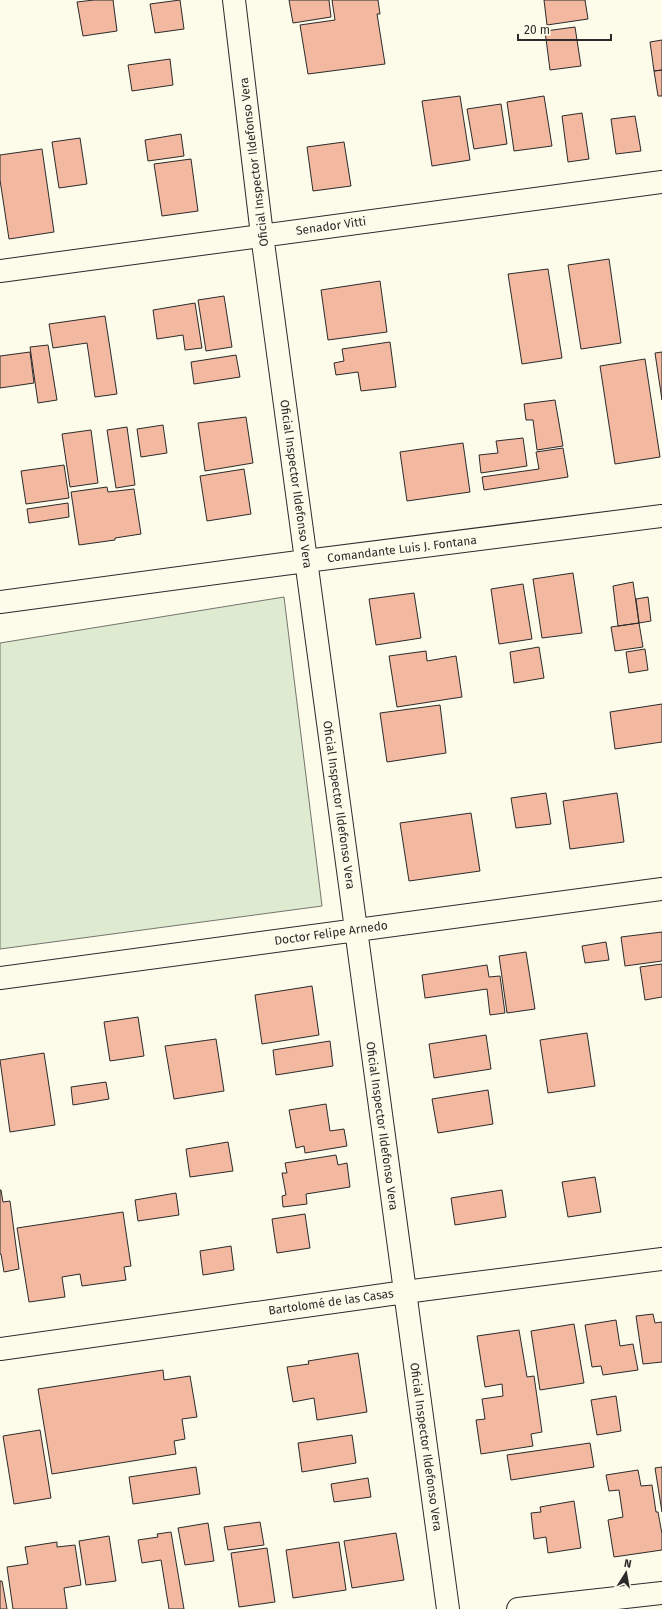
<svg xmlns="http://www.w3.org/2000/svg" width="662" height="1609" font-family="'Fira Sans',sans-serif">
	<rect width="100%" height="100%" fill="#fdfbea"/>
	<!-- green -->
	<path fill="#deebd1" stroke="#74746e" d="M 284,597 L 322,906 L 0,949 L 0,643 Z"/>
	<!-- building -->
	<path fill="#f2b8a0" stroke="#2b2b2b" d="M 94,0 L 113,0 L 117,31 L 83,36 L 77,2 Z
		M 180,0 L 184,29 L 155,33 L 150,4 Z
		M 289,0 L 329,0 L 331,17 L 293,23 Z
		M 332,0 L 378,0 L 380,14 L 377,14 L 385,64 L 308,74 L 300,25 L 335,20 Z
		M 544,0 L 585,0 L 588,19 L 547,25 Z
		M 575,27 L 581,66 L 550,70 L 545,31 Z
		M 662,40 L 662,70 L 654,71 L 650,42 Z
		M 170,59 L 173,85 L 132,91 L 128,65 Z
		M 662,70 L 662,96 L 658,96 L 654,71 Z
		M 460,96 L 470,160 L 432,166 L 422,101 Z
		M 544,96 L 552,146 L 514,151 L 507,102 Z
		M 501,104 L 507,144 L 474,149 L 467,109 Z
		M 582,113 L 589,159 L 568,162 L 562,116 Z
		M 635,116 L 641,151 L 616,154 L 611,119 Z
		M 181,134 L 184,156 L 148,161 L 145,140 Z
		M 80,138 L 87,184 L 59,188 L 52,142 Z
		M 344,142 L 351,186 L 313,191 L 307,147 Z
		M 42,149 L 54,232 L 9,239 L 0,180 L 0,155 Z
		M 191,159 L 198,211 L 162,216 L 154,164 Z
		M 609,259 L 621,343 L 581,349 L 568,265 Z
		M 548,269 L 562,358 L 522,364 L 508,274 Z
		M 380,281 L 387,332 L 328,340 L 321,290 Z
		M 224,296 L 232,347 L 206,351 L 198,300 Z
		M 195,303 L 202,348 L 185,350 L 183,335 L 157,339 L 153,310 Z
		M 105,316 L 117,394 L 95,397 L 87,343 L 53,348 L 49,324 Z
		M 390,342 L 396,387 L 361,391 L 358,372 L 336,375 L 334,363 L 344,361 L 342,349 Z
		M 48,345 L 57,400 L 38,403 L 30,347 Z
		M 30,352 L 34,383 L 0,388 L 0,356 Z
		M 662,352 L 662,400 L 655,353 Z
		M 236,355 L 240,377 L 194,384 L 191,362 Z
		M 645,359 L 660,457 L 615,464 L 600,366 Z
		M 555,400 L 563,446 L 537,450 L 533,420 L 526,420 L 524,404 Z
		M 246,417 L 253,463 L 205,471 L 198,423 Z
		M 163,425 L 167,453 L 141,457 L 137,429 Z
		M 127,427 L 135,485 L 116,488 L 107,430 Z
		M 91,430 L 98,483 L 70,487 L 62,434 Z
		M 523,438 L 527,466 L 481,473 L 479,455 L 498,453 L 496,441 Z
		M 463,443 L 470,492 L 407,501 L 400,452 Z
		M 563,448 L 568,477 L 484,490 L 482,477 L 539,469 L 536,452 Z
		M 64,465 L 69,498 L 26,504 L 21,471 Z
		M 244,469 L 251,514 L 207,521 L 200,476 Z
		M 107,487 L 108,492 L 134,489 L 141,534 L 115,538 L 115,540 L 79,545 L 71,492 Z
		M 68,503 L 69,517 L 29,523 L 27,509 Z
		M 573,573 L 582,633 L 542,638 L 533,579 Z
		M 633,582 L 639,623 L 618,626 L 613,586 Z
		M 523,584 L 532,639 L 499,644 L 491,589 Z
		M 414,593 L 421,638 L 376,645 L 369,599 Z
		M 648,597 L 651,621 L 639,623 L 636,599 Z
		M 639,623 L 643,647 L 615,651 L 611,627 Z
		M 539,647 L 544,678 L 514,683 L 510,652 Z
		M 645,649 L 648,670 L 629,673 L 626,652 Z
		M 426,651 L 427,661 L 456,656 L 462,697 L 397,707 L 389,656 Z
		M 662,704 L 662,742 L 615,749 L 610,712 Z
		M 440,705 L 446,753 L 387,762 L 380,713 Z
		M 546,793 L 551,824 L 516,828 L 511,798 Z
		M 617,793 L 624,842 L 570,849 L 563,801 Z
		M 471,813 L 480,871 L 409,881 L 400,823 Z
		M 662,932 L 662,961 L 625,966 L 621,937 Z
		M 606,942 L 609,960 L 585,963 L 582,946 Z
		M 526,952 L 535,1009 L 507,1013 L 499,956 Z
		M 662,964 L 662,997 L 645,1000 L 640,967 Z
		M 487,965 L 489,977 L 500,976 L 505,1013 L 490,1015 L 487,989 L 425,998 L 422,975 Z
		M 312,986 L 319,1035 L 262,1044 L 255,995 Z
		M 138,1017 L 144,1056 L 110,1061 L 104,1022 Z
		M 587,1033 L 595,1086 L 548,1093 L 540,1040 Z
		M 486,1035 L 491,1069 L 434,1078 L 429,1044 Z
		M 216,1039 L 224,1091 L 174,1099 L 165,1046 Z
		M 330,1041 L 333,1066 L 276,1075 L 273,1050 Z
		M 44,1053 L 55,1125 L 10,1132 L 0,1060 Z
		M 106,1082 L 109,1099 L 73,1105 L 71,1087 Z
		M 488,1090 L 493,1124 L 438,1133 L 432,1099 Z
		M 326,1104 L 330,1131 L 344,1129 L 347,1146 L 305,1153 L 304,1146 L 296,1148 L 289,1110 Z
		M 228,1142 L 233,1171 L 190,1177 L 186,1149 Z
		M 336,1155 L 338,1165 L 347,1163 L 350,1187 L 306,1194 L 307,1204 L 283,1207 L 282,1196 L 286,1195 L 282,1173 L 287,1173 L 285,1163 Z
		M 595,1177 L 601,1212 L 568,1217 L 562,1182 Z
		M 0,1190 L 1,1190 L 3,1202 L 10,1201 L 19,1269 L 4,1272 L 1,1254 L 0,1254 Z
		M 502,1190 L 506,1217 L 455,1225 L 451,1198 Z
		M 176,1193 L 179,1215 L 138,1221 L 135,1200 Z
		M 123,1212 L 131,1266 L 124,1267 L 126,1280 L 82,1286 L 80,1274 L 62,1277 L 65,1297 L 29,1302 L 17,1228 Z
		M 305,1214 L 310,1248 L 277,1253 L 272,1219 Z
		M 231,1246 L 234,1270 L 203,1275 L 200,1251 Z
		M 653,1314 L 655,1323 L 662,1322 L 662,1362 L 643,1364 L 636,1316 Z
		M 616,1320 L 620,1346 L 633,1344 L 638,1370 L 603,1375 L 601,1366 L 592,1367 L 585,1325 Z
		M 574,1324 L 584,1383 L 540,1390 L 531,1331 Z
		M 519,1330 L 527,1377 L 534,1376 L 542,1432 L 531,1434 L 533,1446 L 481,1454 L 476,1420 L 485,1419 L 482,1399 L 503,1396 L 502,1384 L 485,1387 L 477,1336 Z
		M 358,1353 L 367,1412 L 317,1420 L 314,1398 L 293,1402 L 287,1367 L 309,1364 L 308,1361 Z
		M 163,1370 L 164,1380 L 190,1376 L 197,1417 L 182,1419 L 185,1439 L 174,1441 L 176,1454 L 52,1474 L 38,1389 Z
		M 616,1396 L 621,1431 L 597,1435 L 591,1400 Z
		M 40,1430 L 51,1498 L 14,1504 L 3,1436 Z
		M 352,1435 L 356,1463 L 302,1472 L 298,1443 Z
		M 590,1443 L 594,1467 L 511,1480 L 507,1455 Z
		M 196,1467 L 200,1494 L 133,1504 L 129,1477 Z
		M 662,1467 L 662,1512 L 655,1468 Z
		M 638,1470 L 641,1486 L 652,1485 L 656,1512 L 658,1512 L 662,1534 L 662,1550 L 614,1557 L 608,1520 L 623,1517 L 619,1490 L 609,1491 L 606,1475 Z
		M 368,1478 L 371,1497 L 334,1502 L 331,1484 Z
		M 574,1501 L 581,1548 L 548,1553 L 546,1537 L 534,1539 L 531,1513 L 541,1512 L 540,1507 Z
		M 260,1522 L 264,1545 L 228,1550 L 224,1527 Z
		M 208,1523 L 214,1561 L 185,1565 L 178,1528 Z
		M 171,1532 L 184,1609 L 169,1609 L 161,1560 L 142,1563 L 138,1540 L 158,1537 L 157,1534 Z
		M 396,1533 L 404,1580 L 352,1588 L 344,1541 Z
		M 109,1536 L 116,1581 L 86,1585 L 79,1541 Z
		M 57,1542 L 57,1547 L 75,1545 L 81,1585 L 64,1588 L 67,1609 L 13,1609 L 7,1567 L 28,1564 L 25,1547 Z
		M 339,1542 L 346,1590 L 293,1598 L 286,1550 Z
		M 267,1548 L 275,1602 L 239,1607 L 231,1553 Z
		M 0,1581 L 2,1581 L 7,1609 L 0,1609 Z"/>
	<g fill="none" stroke-linecap="round" stroke-linejoin="round">
		<defs>
			<path id="minor" d="M 234,0 L 262,235 L 448,1609
				M 0,271 L 662,182
				M 0,602 L 306,561 L 662,516
				M 0,978 L 662,889
				M 0,1349 L 405,1292 L 662,1259
				M 518,1609 L 662,1593"/>
		</defs>
		<!-- minor casing -->
		<use href="#minor" stroke="#2b2b2b" stroke-width="24"/>
		<!-- minor -->
		<use href="#minor" stroke="#fdfbea" stroke-width="22"/>
	</g>
	<g text-anchor="middle" stroke-width="3" stroke-linejoin="round" paint-order="stroke">
		<!-- street labels -->
		<g font-size="12" fill="#2b2b2b" stroke="#fdfbea">
			<text transform="translate(254 162) rotate(-97)" y="4">Oficial Inspector Ildefonso Vera</text>
			<text transform="translate(331 226) rotate(-8)" y="4">Senador Vitti</text>
			<text transform="translate(296 484) rotate(82)" y="4">Oficial Inspector Ildefonso Vera</text>
			<text transform="translate(402 549) rotate(-7)" y="4">Comandante Luis J. Fontana</text>
			<text transform="translate(339 805) rotate(82)" y="4">Oficial Inspector Ildefonso Vera</text>
			<text transform="translate(331 933) rotate(-8)" y="4">Doctor Felipe Arnedo</text>
			<text transform="translate(382 1126) rotate(82)" y="4">Oficial Inspector Ildefonso Vera</text>
			<text transform="translate(331 1302) rotate(-8)" y="4">Bartolomé de las Casas</text>
			<text transform="translate(426 1447) rotate(82)" y="4">Oficial Inspector Ildefonso Vera</text>
		</g>
	</g>
	<!-- north arrow -->
	<g transform="translate(626 1573) rotate(11)" stroke="#fdfbea" stroke-width="3" paint-order="stroke">
	<path d="M0-3L7 15L0 10L-7 15Z" fill="#2b2b2b"/>
	<text y="-6" font-size="11" font-weight="bold" text-anchor="middle" fill="#2b2b2b">N</text>
	</g>
	<!-- scale -->
	<path d="M518 34v6h93v-6" fill="none" stroke="#2b2b2b" stroke-width="2"/>
	<text x="524" y="34" font-size="12" fill="#2b2b2b" stroke="#fdfbea" stroke-width="3" paint-order="stroke">20 m</text>
</svg>
